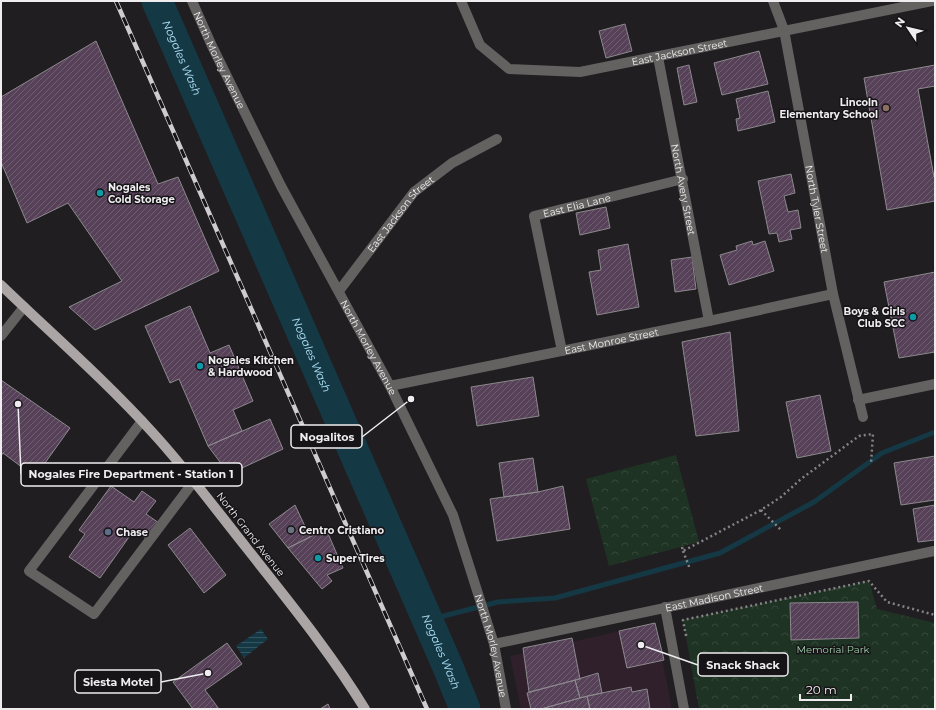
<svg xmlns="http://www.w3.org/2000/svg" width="936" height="710" font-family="Montserrat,sans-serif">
	<defs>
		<pattern id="park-crowns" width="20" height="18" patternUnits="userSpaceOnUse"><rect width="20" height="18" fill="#1f3324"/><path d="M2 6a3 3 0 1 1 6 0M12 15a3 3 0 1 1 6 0" fill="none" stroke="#354739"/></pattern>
		<pattern id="water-rules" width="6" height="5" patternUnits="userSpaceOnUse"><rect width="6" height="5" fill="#153845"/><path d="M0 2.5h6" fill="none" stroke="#375560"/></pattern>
		<pattern id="building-hatch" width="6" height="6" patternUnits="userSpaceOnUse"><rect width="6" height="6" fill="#564158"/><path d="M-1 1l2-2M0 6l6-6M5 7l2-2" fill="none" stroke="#6f5d70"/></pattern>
	</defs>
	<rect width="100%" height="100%" fill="#201e21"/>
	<!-- commercial -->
	<path fill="#30202b" d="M 655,623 L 672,709 L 521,709 L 510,656 Z"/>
	<!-- park -->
	<path fill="url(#park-crowns)" d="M 676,455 L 699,542 L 609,566 L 586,479 Z
		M 869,581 L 877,609 L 935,623 L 935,709 L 699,709 L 683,620 Z"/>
	<!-- water -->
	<path fill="url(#water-rules)" d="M 261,629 L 268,639 L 244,658 L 236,646 Z"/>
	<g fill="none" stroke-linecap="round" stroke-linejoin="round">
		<!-- stream -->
		<path stroke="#153845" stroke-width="5" d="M 428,620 L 498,602 L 555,598 L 720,553 L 814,502 L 882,453 L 935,432"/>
		<!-- river -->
		<path stroke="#153845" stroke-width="31" id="s1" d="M 157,1 L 448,667 L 465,709"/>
	</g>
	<!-- building -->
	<path fill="url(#building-hatch)" stroke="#8c898d" d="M 625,24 L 632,51 L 606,58 L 599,31 Z
		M 96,41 L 158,184 L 178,177 L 219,271 L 95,330 L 69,307 L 122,281 L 68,203 L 27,223 L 1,162 L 1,97 Z
		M 759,51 L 768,84 L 722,95 L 714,63 Z
		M 689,65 L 697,102 L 684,105 L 677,68 Z
		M 935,65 L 935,86 L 918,89 L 934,177 L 935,177 L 935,201 L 887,210 L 864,78 Z
		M 768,91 L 775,122 L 738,131 L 736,119 L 740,118 L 736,99 Z
		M 791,174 L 795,193 L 784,196 L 788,212 L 798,210 L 801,228 L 790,230 L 792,239 L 779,242 L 777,233 L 769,234 L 758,181 Z
		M 606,207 L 610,228 L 580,235 L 576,213 Z
		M 752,241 L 753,245 L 765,241 L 774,271 L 729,285 L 720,255 L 737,250 L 736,246 Z
		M 628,244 L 639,307 L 597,315 L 589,272 L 601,270 L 598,250 Z
		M 692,257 L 696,289 L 675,292 L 671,260 Z
		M 935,272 L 935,352 L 899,358 L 884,282 Z
		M 190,306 L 210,353 L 229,345 L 253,401 L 233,410 L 242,431 L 208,446 L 179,379 L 170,383 L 145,326 Z
		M 730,332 L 739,431 L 696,436 L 682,342 Z
		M 533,377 L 539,416 L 477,426 L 471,387 Z
		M 1,380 L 70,428 L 35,477 L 3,453 L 1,456 Z
		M 820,395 L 831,451 L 797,458 L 786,402 Z
		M 270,419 L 283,449 L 229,474 L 208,446 Z
		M 935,456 L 935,500 L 901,505 L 894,463 Z
		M 533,458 L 538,492 L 504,497 L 499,463 Z
		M 111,486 L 134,502 L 142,491 L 156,501 L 146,514 L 162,525 L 151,542 L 134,530 L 100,578 L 69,557 L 85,534 L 79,530 Z
		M 563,486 L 570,529 L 497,541 L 490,499 L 538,492 Z
		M 295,505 L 310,537 L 288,548 L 269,524 Z
		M 935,505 L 935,540 L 918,542 L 913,509 Z
		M 190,528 L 226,575 L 204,593 L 168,545 Z
		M 326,529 L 343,568 L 327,575 L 332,581 L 322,589 L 288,548 Z
		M 858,602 L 859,638 L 791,640 L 790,603 Z
		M 655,623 L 664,660 L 627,668 L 619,631 Z
		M 572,638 L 580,679 L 529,692 L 523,648 Z
		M 227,643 L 242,664 L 205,690 L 219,709 L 193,709 L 173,682 Z
		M 598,673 L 602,693 L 580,698 L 575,680 Z
		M 575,680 L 580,698 L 541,709 L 531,709 L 527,693 Z
		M 631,687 L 632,692 L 647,689 L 650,709 L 590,709 L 587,696 Z
		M 587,696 L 590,709 L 541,709 Z
		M 328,704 L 330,709 L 320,709 Z"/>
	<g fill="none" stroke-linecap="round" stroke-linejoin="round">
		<!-- path -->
		<path stroke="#858385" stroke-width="2.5" stroke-dasharray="2 3" stroke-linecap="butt" d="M 761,510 L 781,530
			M 682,547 L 683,551 L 761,510 L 781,497 L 801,479 L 859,436 L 873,434 L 871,464
			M 683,551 L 690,569
			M 686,636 L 683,620 L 869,581 L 887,602 L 935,615"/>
		<!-- minor -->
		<g stroke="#646261" stroke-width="10">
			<path id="s2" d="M 192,1 L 212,46 L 281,186 L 390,386 L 453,515 L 494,644 L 506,709"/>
			<path id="s3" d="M 461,1 L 480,45 L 509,69 L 580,72 L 932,1"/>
			<path id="s4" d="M 773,1 L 784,30 L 833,294 L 863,417"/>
			<path id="s5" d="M 658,57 L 709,321"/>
			<path id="s6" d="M 339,291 L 414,192 L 452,163 L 497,139"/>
			<path d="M 1,336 L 24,307"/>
			<path id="s7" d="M 562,351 L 534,216 L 683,179"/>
			<path id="s8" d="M 390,386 L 709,321 L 833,294"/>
			<path d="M 858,400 L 935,384"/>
			<path d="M 142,421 L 29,571 L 94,614 L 194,481"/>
			<path d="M 665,607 L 684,709"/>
			<path id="s9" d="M 494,644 L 934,551"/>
		</g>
		<!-- major -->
		<path stroke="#aba6a5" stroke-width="10" d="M 1,285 C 52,334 106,381 153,433 C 187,470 217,511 249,551 C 289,602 331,653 365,709"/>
		<defs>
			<path id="rail" d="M 116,1 L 427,709"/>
		</defs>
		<!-- rail casing -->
		<use href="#rail" stroke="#cecccf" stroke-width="4.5"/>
		<!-- rail -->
		<use href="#rail" stroke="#171417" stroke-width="3" stroke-dasharray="9" stroke-linecap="butt"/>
	</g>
	<!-- markers -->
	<circle fill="#8d6e63" stroke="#171417" stroke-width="1.5" cx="886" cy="108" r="4"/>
	<g fill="#0f9aa8" stroke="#171417" stroke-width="1.5">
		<circle cx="100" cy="193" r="4"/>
		<circle cx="913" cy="317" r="4"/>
		<circle cx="200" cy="366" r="4"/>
		<circle cx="318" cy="558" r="4"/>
	</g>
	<circle fill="#6b7280" stroke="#171417" stroke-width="1.5" cx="291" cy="530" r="4"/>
	<circle fill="#5c6f8a" stroke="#171417" stroke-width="1.5" cx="108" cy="532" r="4"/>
	<g text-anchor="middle" stroke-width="3" stroke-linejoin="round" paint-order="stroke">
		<!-- street labels -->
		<g font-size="10" fill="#efedef" stroke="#171417">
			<text dy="4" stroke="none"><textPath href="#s3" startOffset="258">East Jackson Street</textPath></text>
			<text dy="4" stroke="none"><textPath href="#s2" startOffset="65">North Morley Avenue</textPath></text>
			<text dy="4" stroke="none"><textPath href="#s5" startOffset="135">North Avery Street</textPath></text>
			<text dy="4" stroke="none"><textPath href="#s7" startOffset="182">East Elia Lane</textPath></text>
			<text dy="4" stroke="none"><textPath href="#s4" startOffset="213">North Tyler Street</textPath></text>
			<text dy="4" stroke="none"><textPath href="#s6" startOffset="99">East Jackson Street</textPath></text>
			<text dy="4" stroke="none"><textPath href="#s8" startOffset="226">East Monroe Street</textPath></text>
			<text dy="4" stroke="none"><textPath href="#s2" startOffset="389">North Morley Avenue</textPath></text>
			<text transform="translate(251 534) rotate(52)" y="4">North Grand Avenue</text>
			<text dy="4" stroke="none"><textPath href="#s9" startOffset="225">East Madison Street</textPath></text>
			<text dy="4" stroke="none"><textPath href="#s2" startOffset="713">North Morley Avenue</textPath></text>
		</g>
		<!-- poi labels -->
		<g font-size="10" font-weight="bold" fill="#efedef" stroke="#171417" text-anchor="start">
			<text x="878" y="106" text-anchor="end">Lincoln<tspan x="878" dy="12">Elementary School</tspan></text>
			<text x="108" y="191">Nogales<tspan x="108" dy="12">Cold Storage</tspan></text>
			<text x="905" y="315" text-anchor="end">Boys &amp; Girls<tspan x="905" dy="12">Club SCC</tspan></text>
			<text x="208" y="364">Nogales Kitchen<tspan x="208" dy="12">&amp; Hardwood</tspan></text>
			<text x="299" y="534">Centro Cristiano</text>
			<text x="116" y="536">Chase</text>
			<text x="326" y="562">Super Tires</text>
		</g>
		<!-- park labels -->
		<g font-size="10" fill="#9ed1aa" stroke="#171417">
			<text x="833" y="653">Memorial Park</text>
		</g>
		<!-- water labels -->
		<g font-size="11" font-style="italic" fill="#b0e4fa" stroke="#171417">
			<text dy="4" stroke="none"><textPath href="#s1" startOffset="62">Nogales Wash</textPath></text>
			<text dy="4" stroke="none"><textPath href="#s1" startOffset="386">Nogales Wash</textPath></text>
			<text dy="4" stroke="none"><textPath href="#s1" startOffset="710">Nogales Wash</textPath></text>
		</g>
	</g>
	<!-- callouts -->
	<path fill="none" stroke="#efedef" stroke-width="1.5" d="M411 399L362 437M18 404L21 474M641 645L698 665M208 673L161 682"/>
	<g fill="#efedef" stroke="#171417" stroke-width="1.5">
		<circle cx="411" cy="399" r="4"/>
		<circle cx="18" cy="404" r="4"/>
		<circle cx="641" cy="645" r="4"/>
		<circle cx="208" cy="673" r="4"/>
	</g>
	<g fill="#171417" stroke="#efedef" stroke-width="1.5">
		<rect x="291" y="425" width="71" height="23" rx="4"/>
		<rect x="21" y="463" width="221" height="23" rx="4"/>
		<rect x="698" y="653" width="90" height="23" rx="4"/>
		<rect x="75" y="670" width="86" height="23" rx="4"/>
	</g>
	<g font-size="11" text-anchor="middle" font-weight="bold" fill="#efedef">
		<text x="327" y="441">Nogalitos</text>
		<text x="131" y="478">Nogales Fire Department - Station 1</text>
		<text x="743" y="669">Snack Shack</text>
		<text x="118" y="686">Siesta Motel</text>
	</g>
	<!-- border -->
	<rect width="936" height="710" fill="none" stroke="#efedef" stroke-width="4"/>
	<!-- north arrow -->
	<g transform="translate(908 28) rotate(305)" stroke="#171417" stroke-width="3" paint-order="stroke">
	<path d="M0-3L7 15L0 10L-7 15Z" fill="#efedef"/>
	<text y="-6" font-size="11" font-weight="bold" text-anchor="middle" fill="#efedef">N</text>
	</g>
	<!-- scale -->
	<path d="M800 694v6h51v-6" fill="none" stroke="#efedef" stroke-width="2"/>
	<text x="806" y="694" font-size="12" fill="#efedef" stroke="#171417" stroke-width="3" paint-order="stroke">20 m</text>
</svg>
